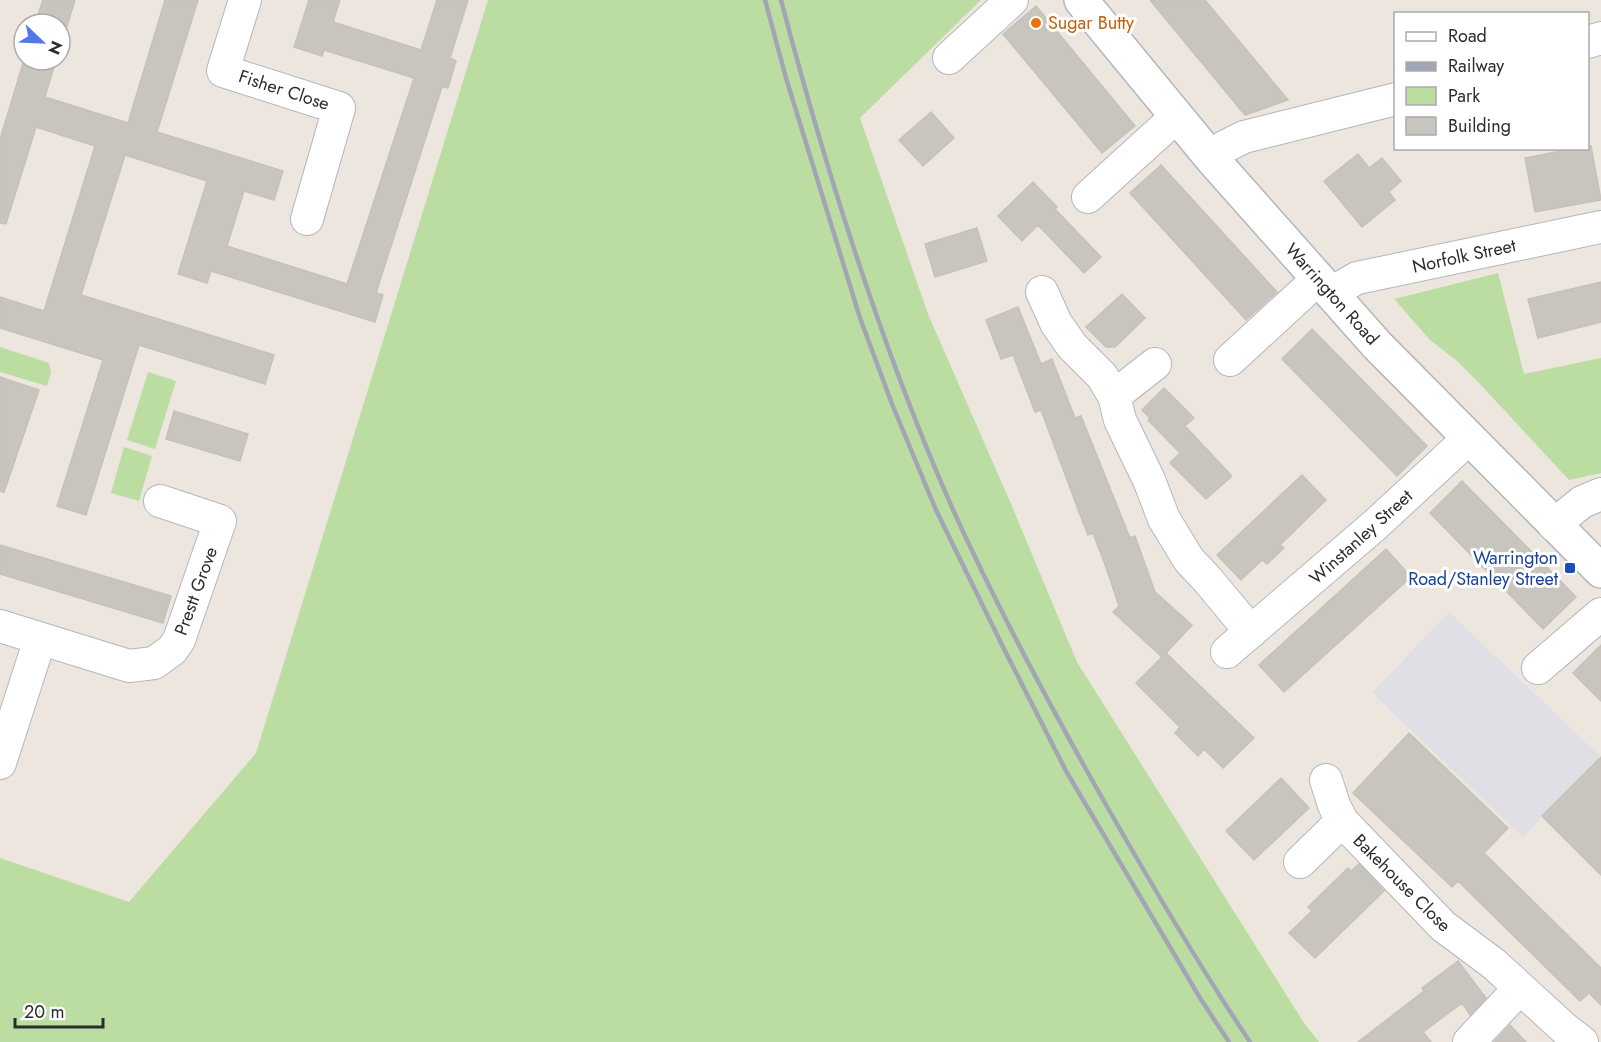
<svg xmlns="http://www.w3.org/2000/svg" width="1601" height="1042" font-family="Jost,sans-serif">
	<rect width="100%" height="100%" fill="#ece6df"/>
	<!-- industrial -->
	<path fill="#e0dfe5" d="M 1449,612 L 1600,756 L 1523,837 L 1372,693 Z"/>
	<!-- green -->
	<path fill="#bbdda1" d="M 488,0 L 981,0 L 860,118 L 928,314 L 1011,504 L 1077,662 L 1304,1023 L 1319,1042 L 0,1042 L 0,858 L 129,902 L 256,753 Z
		M 1498,273 L 1524,374 L 1601,358 L 1601,473 L 1569,480 L 1481,385 L 1456,360 L 1430,340 L 1394,299 Z
		M 0,347 L 49,363 L 51,372 L 47,386 L 0,372 Z
		M 148,372 L 176,381 L 155,449 L 127,440 Z
		M 124,447 L 152,456 L 139,501 L 111,493 Z"/>
	<!-- building -->
	<path fill="#c8c4be" stroke="#c7c1b9" stroke-width="1.5" d="M 43,0 L 75,0 L 60,49 L 60,24 L 35,24 Z
		M 165,0 L 198,0 L 157,132 L 283,171 L 274,200 L 244,191 L 227,246 L 347,284 L 414,78 L 324,50 L 322,56 L 294,47 L 309,0 L 340,0 L 333,22 L 421,50 L 437,0 L 468,0 L 450,58 L 456,61 L 448,88 L 442,87 L 376,293 L 383,295 L 375,322 L 211,271 L 207,283 L 178,274 L 207,181 L 125,155 L 81,295 L 274,355 L 265,384 L 139,345 L 86,515 L 57,506 L 103,360 L 0,328 L 0,297 L 44,311 L 95,146 L 36,127 L 6,224 L 0,223 L 0,139 L 24,60 L 56,60 L 45,97 L 128,123 Z
		M 1150,0 L 1205,0 L 1288,100 L 1245,115 Z
		M 1036,6 L 1135,126 L 1102,153 L 1003,34 Z
		M 931,112 L 954,138 L 923,166 L 899,140 Z
		M 1587,146 L 1591,146 L 1601,200 L 1535,212 L 1525,158 L 1576,148 L 1587,148 Z
		M 1358,154 L 1369,168 L 1382,158 L 1401,181 L 1389,192 L 1395,200 L 1362,227 L 1324,181 Z
		M 1161,165 L 1277,292 L 1246,320 L 1130,193 Z
		M 1033,182 L 1057,207 L 1055,209 L 1101,257 L 1084,273 L 1038,225 L 1022,241 L 998,216 Z
		M 977,228 L 987,261 L 935,277 L 925,244 Z
		M 1601,282 L 1601,322 L 1538,338 L 1528,299 Z
		M 1122,294 L 1145,318 L 1115,347 L 1106,347 L 1086,327 Z
		M 1018,307 L 1041,364 L 1052,359 L 1075,418 L 1081,416 L 1130,538 L 1135,536 L 1155,592 L 1192,625 L 1166,653 L 1254,738 L 1223,768 L 1204,749 L 1198,756 L 1175,733 L 1180,727 L 1136,683 L 1162,657 L 1113,612 L 1119,606 L 1107,570 L 1093,533 L 1088,535 L 1079,512 L 1041,410 L 1035,412 L 1013,355 L 1001,359 L 986,320 Z
		M 1312,329 L 1427,446 L 1397,476 L 1282,359 Z
		M 0,377 L 39,390 L 4,492 L 0,491 Z
		M 1164,388 L 1194,418 L 1185,426 L 1231,475 L 1231,477 L 1206,499 L 1170,463 L 1180,453 L 1148,420 L 1150,418 L 1142,410 Z
		M 174,411 L 248,434 L 240,461 L 166,439 Z
		M 1302,475 L 1326,500 L 1280,545 L 1284,548 L 1267,564 L 1262,560 L 1241,580 L 1217,555 Z
		M 1462,481 L 1576,597 L 1543,629 L 1430,513 Z
		M 0,545 L 171,596 L 163,623 L 0,574 Z
		M 1386,549 L 1411,577 L 1284,692 L 1259,665 Z
		M 1601,645 L 1601,701 L 1573,673 Z
		M 1409,733 L 1508,828 L 1484,853 L 1601,968 L 1601,1005 L 1589,993 L 1580,1001 L 1458,881 L 1452,887 L 1353,793 Z
		M 1601,757 L 1601,875 L 1542,816 Z
		M 1281,778 L 1309,808 L 1254,860 L 1226,831 Z
		M 1359,864 L 1384,891 L 1315,958 L 1289,933 L 1312,911 L 1308,907 L 1348,868 L 1351,871 Z
		M 1458,961 L 1486,998 L 1470,1015 L 1462,1003 L 1423,1032 L 1431,1042 L 1358,1042 L 1424,991 L 1422,988 Z
		M 1510,1025 L 1526,1042 L 1494,1042 Z"/>
	<g fill="none" stroke-linecap="round" stroke-linejoin="round">
		<defs>
			<path id="street" d="M 245,0 L 223,71 L 339,108 L 307,219
				M 1588,42 L 1601,38
				M 949,58 L 1012,0
				M 1212,159 L 1224,147 L 1244,137 L 1396,99
				M 1088,197 L 1176,117
				M 1042,292 L 1056,323 L 1072,346 L 1102,376 L 1114,396 L 1155,364
				M 1331,293 L 1357,278 L 1601,227
				M 1230,360 L 1318,279
				M 1114,396 L 1120,420 L 1149,480 L 1164,519 L 1189,560 L 1207,579 L 1251,632
				M 1554,525 L 1582,502 L 1601,494
				M 0,626 L 129,666 L 154,663 L 172,650 L 179,640 L 220,521 L 160,501
				M 1227,652 L 1375,525 L 1468,439
				M 1538,668 L 1601,614
				M 0,763 L 40,639
				M 1342,821 L 1443,926 L 1494,964 L 1565,1029 L 1582,1042
				M 1300,862 L 1342,821 L 1334,805 L 1326,780
				M 1469,1042 L 1520,988"/>
			<path id="secondary" d="M 1081,0 L 1212,159 L 1377,345 L 1601,571"/>
		</defs>
		<!-- street casing -->
		<use href="#street" stroke="#b3b6be" stroke-width="34"/>
		<!-- secondary casing -->
		<use href="#secondary" stroke="#b3b6be" stroke-width="36"/>
		<!-- street -->
		<use href="#street" stroke="#fff" stroke-width="32"/>
		<!-- secondary -->
		<use href="#secondary" stroke="#fff" stroke-width="33"/>
		<!-- rail -->
		<path stroke="#a2a6b4" stroke-width="4.5" d="M 765,0 L 786,78 L 860,318 L 892,404 L 936,510 L 1003,647 L 1066,771 L 1200,998 L 1229,1042
			M 781,0 C 826,171 879,341 950,503 C 997,608 1052,710 1109,810 C 1154,889 1200,967 1250,1042"/>
	</g>
	<!-- markers -->
	<circle fill="#e8710a" stroke="#fff" stroke-width="2" cx="1036" cy="23" r="6"/>
	<rect fill="#1a4fb4" stroke="#fff" stroke-width="2" x="1564" y="562" width="12" height="12" rx="3"/>
	<g text-anchor="middle" stroke-width="6" stroke-linejoin="round" paint-order="stroke">
		<!-- food labels -->
		<g font-size="18" fill="#c56008" stroke="#fff" text-anchor="start">
			<text x="1048" y="29">Sugar Butty</text>
		</g>
		<!-- street labels -->
		<g font-size="18" fill="#2c2c2c" stroke="#fff">
			<text transform="translate(284 90) rotate(18)" y="6">Fisher Close</text>
			<text transform="translate(1464 256) rotate(-12)" y="6">Norfolk Street</text>
			<text transform="translate(1332 294) rotate(48)" y="6">Warrington Road</text>
			<text transform="translate(1361 537) rotate(-42)" y="6">Winstanley Street</text>
			<text transform="translate(196 591) rotate(-70)" y="6">Prestt Grove</text>
			<text transform="translate(1402 883) rotate(45)" y="6">Bakehouse Close</text>
		</g>
		<!-- transit labels -->
		<g font-size="18" fill="#164399" stroke="#fff" text-anchor="end">
			<text x="1558" y="564">Warrington<tspan x="1558" dy="21">Road/Stanley Street</tspan></text>
		</g>
	</g>
	<!-- legend -->
	<rect x="1394" y="12" width="195" height="138" fill="#ffffff" stroke="#ababab" stroke-width="1.5"/>
	<rect x="1406" y="32" width="30" height="9" fill="#ffffff" stroke="#ababab" stroke-width="1.5"/>
	<text x="1448" y="42" font-size="18" fill="#2c2c2c">Road</text>
	<rect x="1406" y="62" width="30" height="9" fill="#a2a6b4" stroke="#ababab" stroke-width="1.5"/>
	<text x="1448" y="72" font-size="18" fill="#2c2c2c">Railway</text>
	<rect x="1406" y="87" width="30" height="18" fill="#bbdda1" stroke="#ababab" stroke-width="1.5"/>
	<text x="1448" y="102" font-size="18" fill="#2c2c2c">Park</text>
	<rect x="1406" y="117" width="30" height="18" fill="#c8c4be" stroke="#ababab" stroke-width="1.5"/>
	<text x="1448" y="132" font-size="18" fill="#2c2c2c">Building</text>
	<!-- north arrow -->
	<g transform="translate(42 42) rotate(113)"><circle r="28" fill="#ffffff" stroke="#ababab" stroke-width="1.5"/>
	<path d="M0-4.5L10 22L0 15L-10 22Z" fill="#4f79e9"/>
	<text y="-9" font-size="16" font-weight="bold" text-anchor="middle" fill="#2c2c2c">N</text>
	</g>
	<!-- scale -->
	<path d="M15 1018v9h88v-9" fill="none" stroke="#2c2c2c" stroke-width="3"/>
	<text x="24" y="1018" font-size="18" fill="#2c2c2c" stroke="#ffffff" stroke-width="4.5" paint-order="stroke">20 m</text>
</svg>
